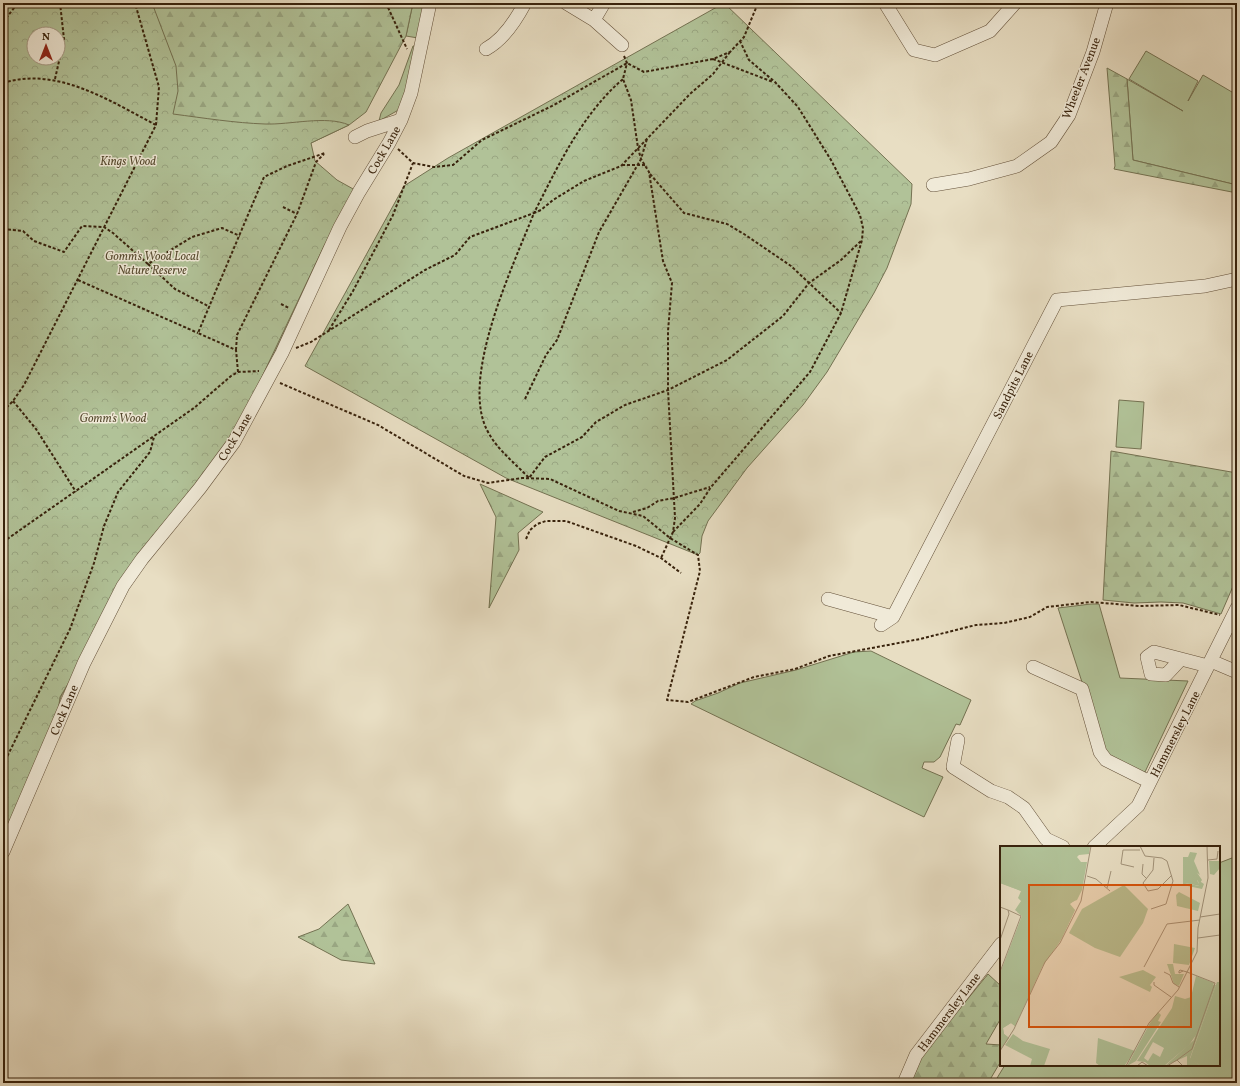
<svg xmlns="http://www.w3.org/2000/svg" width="1240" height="1086" font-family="Vollkorn,serif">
	<defs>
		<pattern id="forest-firs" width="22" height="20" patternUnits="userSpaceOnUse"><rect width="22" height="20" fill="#b1c298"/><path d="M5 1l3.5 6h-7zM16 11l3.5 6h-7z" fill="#99a682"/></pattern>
		<pattern id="park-crowns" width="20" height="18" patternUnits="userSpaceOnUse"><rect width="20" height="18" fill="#b1c298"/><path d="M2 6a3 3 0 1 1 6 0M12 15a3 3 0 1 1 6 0" fill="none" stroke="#99a682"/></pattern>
	</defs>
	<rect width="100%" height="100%" fill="#e8dec3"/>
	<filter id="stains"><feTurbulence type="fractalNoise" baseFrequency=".005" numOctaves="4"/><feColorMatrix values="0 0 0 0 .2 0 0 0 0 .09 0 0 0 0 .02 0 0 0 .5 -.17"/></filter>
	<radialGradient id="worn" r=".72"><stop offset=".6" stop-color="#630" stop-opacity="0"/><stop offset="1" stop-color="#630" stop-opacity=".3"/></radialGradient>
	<!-- grass -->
	<path fill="#b1c298" stroke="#747252" d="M 413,3 L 426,3 L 418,38 L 406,36 Z
		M 413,46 L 416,46 L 402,108 L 379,121 L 381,113 L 399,85 Z
		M 1146,51 L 1198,81 L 1188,101 L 1203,75 L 1237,95 L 1237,185 L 1133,160 L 1127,79 L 1183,111 L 1129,79 Z
		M 1119,400 L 1144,402 L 1141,449 L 1116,447 Z
		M 1091,604 L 1099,604 L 1120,678 L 1188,681 L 1145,772 L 1139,773 L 1106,756 L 1104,750 L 1058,608 Z
		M 871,651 L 971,700 L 960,725 L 956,724 L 940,757 L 934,762 L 924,762 L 922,768 L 943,777 L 924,817 L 691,704 L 695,701 L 718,693 L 740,683 L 796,670 L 854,652 Z
		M 1237,856 L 1237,1083 L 994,1083 L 1005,1065 L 1219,1065 L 1219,863 Z"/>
	<!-- forest -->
	<path fill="url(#forest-firs)" stroke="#747252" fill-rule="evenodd" d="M 3,3 L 413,3 L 406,36 L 366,112 L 349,125 L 311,143 L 299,152 L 336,224 L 272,358 L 169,519 L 70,684 C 62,692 58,701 58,712 ZM 34,34 L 58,34 L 58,58 L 34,58 Z
		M 1107,68 L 1127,79 L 1133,160 L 1237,185 L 1237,193 L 1114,169 L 1115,166 Z
		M 1111,451 L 1237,473 L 1237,577 L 1221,614 L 1183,603 L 1161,602 L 1134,603 L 1103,600 Z
		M 480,484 L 543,512 L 518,533 L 519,550 L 489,608 L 496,517 Z
		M 348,904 L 375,964 L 341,960 L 298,937 L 319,929 Z
		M 988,974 L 1001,986 L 1001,1018 L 986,1044 L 1001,1045 L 1001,1061 L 988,1083 L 911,1083 L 922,1055 Z"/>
	<!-- park -->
	<path fill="url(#park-crowns)" stroke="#747252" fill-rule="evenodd" d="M 3,3 L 152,3 L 176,66 L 178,91 L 173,114 C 204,118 235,123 265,124 C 290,125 326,115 349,125 L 311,143 L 315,161 L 337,180 L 355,190 L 324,246 L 231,442 L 169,519 L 60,697 L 58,712 L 3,841 ZM 34,34 L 58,34 L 58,58 L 34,58 Z
		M 724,3 L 912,184 L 911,204 L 887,268 L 874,293 L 827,372 L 803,405 L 747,468 L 708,521 L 702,536 L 700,553 L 698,555 L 506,478 L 305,366 L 404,186 L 448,158 Z"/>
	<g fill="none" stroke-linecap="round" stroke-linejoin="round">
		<defs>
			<path id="minor" d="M 566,3 L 594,20 L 622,45
				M 885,3 L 914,50 L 935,55 L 990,31 L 1015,3
				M 594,20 L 604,3
				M 486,49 C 503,40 516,20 525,3
				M 355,137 L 367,131 L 401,120
				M 933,185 L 969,179 L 1017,166 L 1051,142 L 1069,115 L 1093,52 L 1107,3
				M 828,599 L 893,617
				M 881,625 L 893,617 L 1057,300 L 1205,286 L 1237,279
				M 1181,659 L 1166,675 L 1151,674 L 1147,657 L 1154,652 L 1208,666
				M 1211,661 L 1237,672
				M 1033,667 L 1082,689 L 1100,752 L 1106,760 L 1150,782
				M 958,740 L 953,767 L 991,791 L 1008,797 L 1024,808 L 1046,839 L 1063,847
				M 1094,847 L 1138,806 L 1237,608
				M 3,852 L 84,663 L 123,586 L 142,559 L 200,488 L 234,442 L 282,353 L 340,227 L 359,192 L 389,143 L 401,120 L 411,93 L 430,3
				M 904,1083 L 916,1055 L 1001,944"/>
		</defs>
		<!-- minor casing -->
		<use href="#minor" stroke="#64513a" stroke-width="14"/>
		<!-- path -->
		<path stroke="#38220c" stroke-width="2" stroke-dasharray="3 2" stroke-linecap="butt" d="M 386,3 L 407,49
			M 3,22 L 18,3
			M 730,52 L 713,74 L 690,94 L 621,166 L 584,181 L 553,200 L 541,210 L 534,213 C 513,266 460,377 487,430 C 497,450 514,462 529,478 L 545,457 L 582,437 L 596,422 L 625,405 L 668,390 L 727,360 L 783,316 L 809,283 L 841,260 L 862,240
			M 624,56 L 627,63 L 623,79 L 631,100 L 638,148 L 641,159 L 649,172 L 663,261 L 672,283 L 668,331 L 668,390 L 675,518 L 673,532 L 661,558
			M 713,59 L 773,82
			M 55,79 L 64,39 L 60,3
			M 3,83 C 57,66 110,101 156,125
			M 398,149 L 413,163 L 434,167 L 453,165 L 482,140 L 554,105 L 627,63 L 644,72 L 713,59 L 730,52 L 744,37 L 758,3
			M 622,165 L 645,165
			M 650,174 L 684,213 L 727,224 L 744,234 L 791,266 L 841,313
			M 283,207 L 297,214
			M 3,229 L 23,231 L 34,241 L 64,252 L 82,226 L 104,227 L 113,233 L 148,264 L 192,237 L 222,228 L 240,236
			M 148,264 L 175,289 L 210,307
			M 78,280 L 198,333
			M 281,304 L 289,308
			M 329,330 L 353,291 L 393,215 L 413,163
			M 296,348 L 311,342 L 425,270 L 455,255 L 470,237 L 534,213 C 558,166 582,114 623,79
			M 236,350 L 237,335 L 297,214 L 316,162 L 324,154
			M 238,372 L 236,350 L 198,333 L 264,177 L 287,166 L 325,153
			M 280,383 L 378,425 L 464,476 L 488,483 L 522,478 L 550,479 L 619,511 L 643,516 L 670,538 L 698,555 L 700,571 L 667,700 L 688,702 L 754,677 L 795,669 L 829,656 L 920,639 L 976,625 L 1004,623 L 1030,617 L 1047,607 L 1091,602 L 1140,606 L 1179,605 L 1220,615
			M 525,399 L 546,355 L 557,340 L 599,232 L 641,159 L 647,139
			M 13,401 L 36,429 L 76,492
			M 3,411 L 13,401 L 24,385 L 156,125 L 159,87 L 135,3
			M 633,512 L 647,508 L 658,501 L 674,498 L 710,487
			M 673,532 L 700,504 L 711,487 L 810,372 L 841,313 L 862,240 L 863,228 L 860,215 L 831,160 L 798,107 L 775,82 L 749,60 L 740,41
			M 526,539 L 530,530 L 537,524 L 546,521 L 566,521 L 636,546 L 661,558 L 681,573
			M 3,542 L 194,408 L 231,376 L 238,372 L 259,371
			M 3,765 L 70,629 L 94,563 L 104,526 L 118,492 L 150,452 L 154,437"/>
		<!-- minor -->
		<use href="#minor" stroke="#f0ead8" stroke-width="13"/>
	</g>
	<g text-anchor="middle" stroke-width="3" stroke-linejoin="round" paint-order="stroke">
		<!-- street labels -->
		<g font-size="12" fill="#38220c" stroke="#f0ead8">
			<text transform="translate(1081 78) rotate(-69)" y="4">Wheeler Avenue</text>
			<text transform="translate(384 150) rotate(-60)" y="4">Cock Lane</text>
			<text transform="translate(1013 385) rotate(-63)" y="4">Sandpits Lane</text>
			<text transform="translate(235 437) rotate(-59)" y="4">Cock Lane</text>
			<text transform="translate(64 710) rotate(-67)" y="4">Cock Lane</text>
			<text transform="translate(1175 734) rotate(-63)" y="4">Hammersley Lane</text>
			<text transform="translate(949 1012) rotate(-53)" y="4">Hammersley Lane</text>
		</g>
		<!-- park labels -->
		<g font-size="12" font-style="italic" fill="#564a2f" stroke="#f0ead8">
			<text x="128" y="165">Kings Wood</text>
			<text x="152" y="260">Gomm's Wood Local<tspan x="152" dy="14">Nature Reserve</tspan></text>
			<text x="113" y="422">Gomm's Wood</text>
		</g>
	</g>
	<!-- overview -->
	<g transform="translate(1000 846)">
		<rect width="220" height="220" fill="#e8dec3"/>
		<path d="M 196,25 L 202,34 L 200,37 L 197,34 L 200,40 L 185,37 L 184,30 ZM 179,46 L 200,57 L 198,65 L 177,60 L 176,49 ZM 167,118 L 173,118 L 175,128 L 184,128 L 179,140 L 174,138 ZM 143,124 L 156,131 L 150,139 L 152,141 L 150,146 L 119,131 ZM 196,130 L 214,137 L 196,189 L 189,199 L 164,220 L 150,220 L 145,216 L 137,215 L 172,162 L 175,150 L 185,153 L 191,151 ZM 153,196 L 164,202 L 160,211 L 153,207 L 148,215 L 144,212 ZM 217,136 L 220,136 L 220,220 L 201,220 L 190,213 ZM 98,192 L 135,205 L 125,219 L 100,220 L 96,217 Z" fill="#b1c298" fill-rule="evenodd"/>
		<path d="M 0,0 L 90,1 L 89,8 L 79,9 L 77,11 L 81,16 L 87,16 L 82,44 L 77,54 L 65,59 L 75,64 L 62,92 L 42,121 L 15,180 L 11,177 L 3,182 L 4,188 L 9,192 L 0,204 L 0,128 L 22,70 L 17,66 L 21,59 L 21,45 L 0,37 ZM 190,6 L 197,7 L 194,15 L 200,29 L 196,26 L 193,31 L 185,31 L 185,37 L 199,40 L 198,34 L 204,38 L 202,43 L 183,39 L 183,11 L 188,11 ZM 209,15 L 220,15 L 220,22 L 214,29 L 210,28 ZM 174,98 L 195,102 L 189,119 L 173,117 ZM 212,139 L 216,139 L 190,212 L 201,220 L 187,220 L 187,210 L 165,220 L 194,194 ZM 158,166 L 161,169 L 158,175 L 161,176 L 136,215 L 127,220 L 150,177 ZM 13,188 L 23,195 L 50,203 L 44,220 L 30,220 L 32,213 L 5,199 Z" fill="#b1c298"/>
		<path d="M 0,22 L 8,30 L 18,33 L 33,35 L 44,29 L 52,48 L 52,54 L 74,55 L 70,58 L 75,64 L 59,97 L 42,121 L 15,180 L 11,177 L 3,182 L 4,188 L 9,192 L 0,204 L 0,128 L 22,70 L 15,64 L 21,55 L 18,52 L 21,45 L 0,37 ZM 124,39 L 148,63 L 143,77 L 120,111 L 95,102 L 69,87 L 82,63 Z" fill="#b1c298"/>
		<path fill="none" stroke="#a2937a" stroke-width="1" d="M 140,0 L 145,10 L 162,12 L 167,15 L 173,35 L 166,58 L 151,63M 154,12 L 153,24 L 143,37 L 148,45 L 158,43 L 172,29M 208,14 L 217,13 L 218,5M 143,18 L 142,28 L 147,33M 134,21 L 121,18 L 123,4 L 140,4M 87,30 L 96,33 L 110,45M 107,42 L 111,25M 0,61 L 8,64 L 9,68 L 0,94M 200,71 L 220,68M 198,92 L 220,89M 144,121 L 167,78 L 200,74M 183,125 L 179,127 L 179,125 L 180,124 L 187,126M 0,126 L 21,70 L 8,64M 164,126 L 170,129 L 173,137 L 179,141M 154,136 L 154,139 L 171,151M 0,205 L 14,183 L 45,116 L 60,97 L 81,55 L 91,0M 177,214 L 192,203 L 215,137 L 187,126M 126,220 L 149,177 L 178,144 L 197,106 L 198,82 L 208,32 L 207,0M 137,220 L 142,216 L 148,220M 167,220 L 177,214 L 183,220"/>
		<path fill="#d6540c" fill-opacity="0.15" stroke="#d6540c" stroke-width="2" d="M 29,39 L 191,39 L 191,181 L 29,181 Z"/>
		<rect width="220" height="220" fill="none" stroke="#38220c" stroke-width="2"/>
	</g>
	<!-- margin -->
	<rect width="1240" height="1086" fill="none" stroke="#e8dec3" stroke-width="16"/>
	<rect x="4" y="4" width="1232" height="1078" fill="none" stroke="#38220c" stroke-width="2"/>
	<rect x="8" y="8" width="1224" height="1070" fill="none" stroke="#38220c"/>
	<!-- north arrow -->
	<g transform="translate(46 46)"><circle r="19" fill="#f0ead8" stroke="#a69a86"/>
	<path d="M0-3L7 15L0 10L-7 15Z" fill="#8f2418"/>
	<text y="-6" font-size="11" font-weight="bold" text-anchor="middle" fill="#38220c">N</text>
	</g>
	<rect width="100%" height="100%" filter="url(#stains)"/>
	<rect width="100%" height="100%" fill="url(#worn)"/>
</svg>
